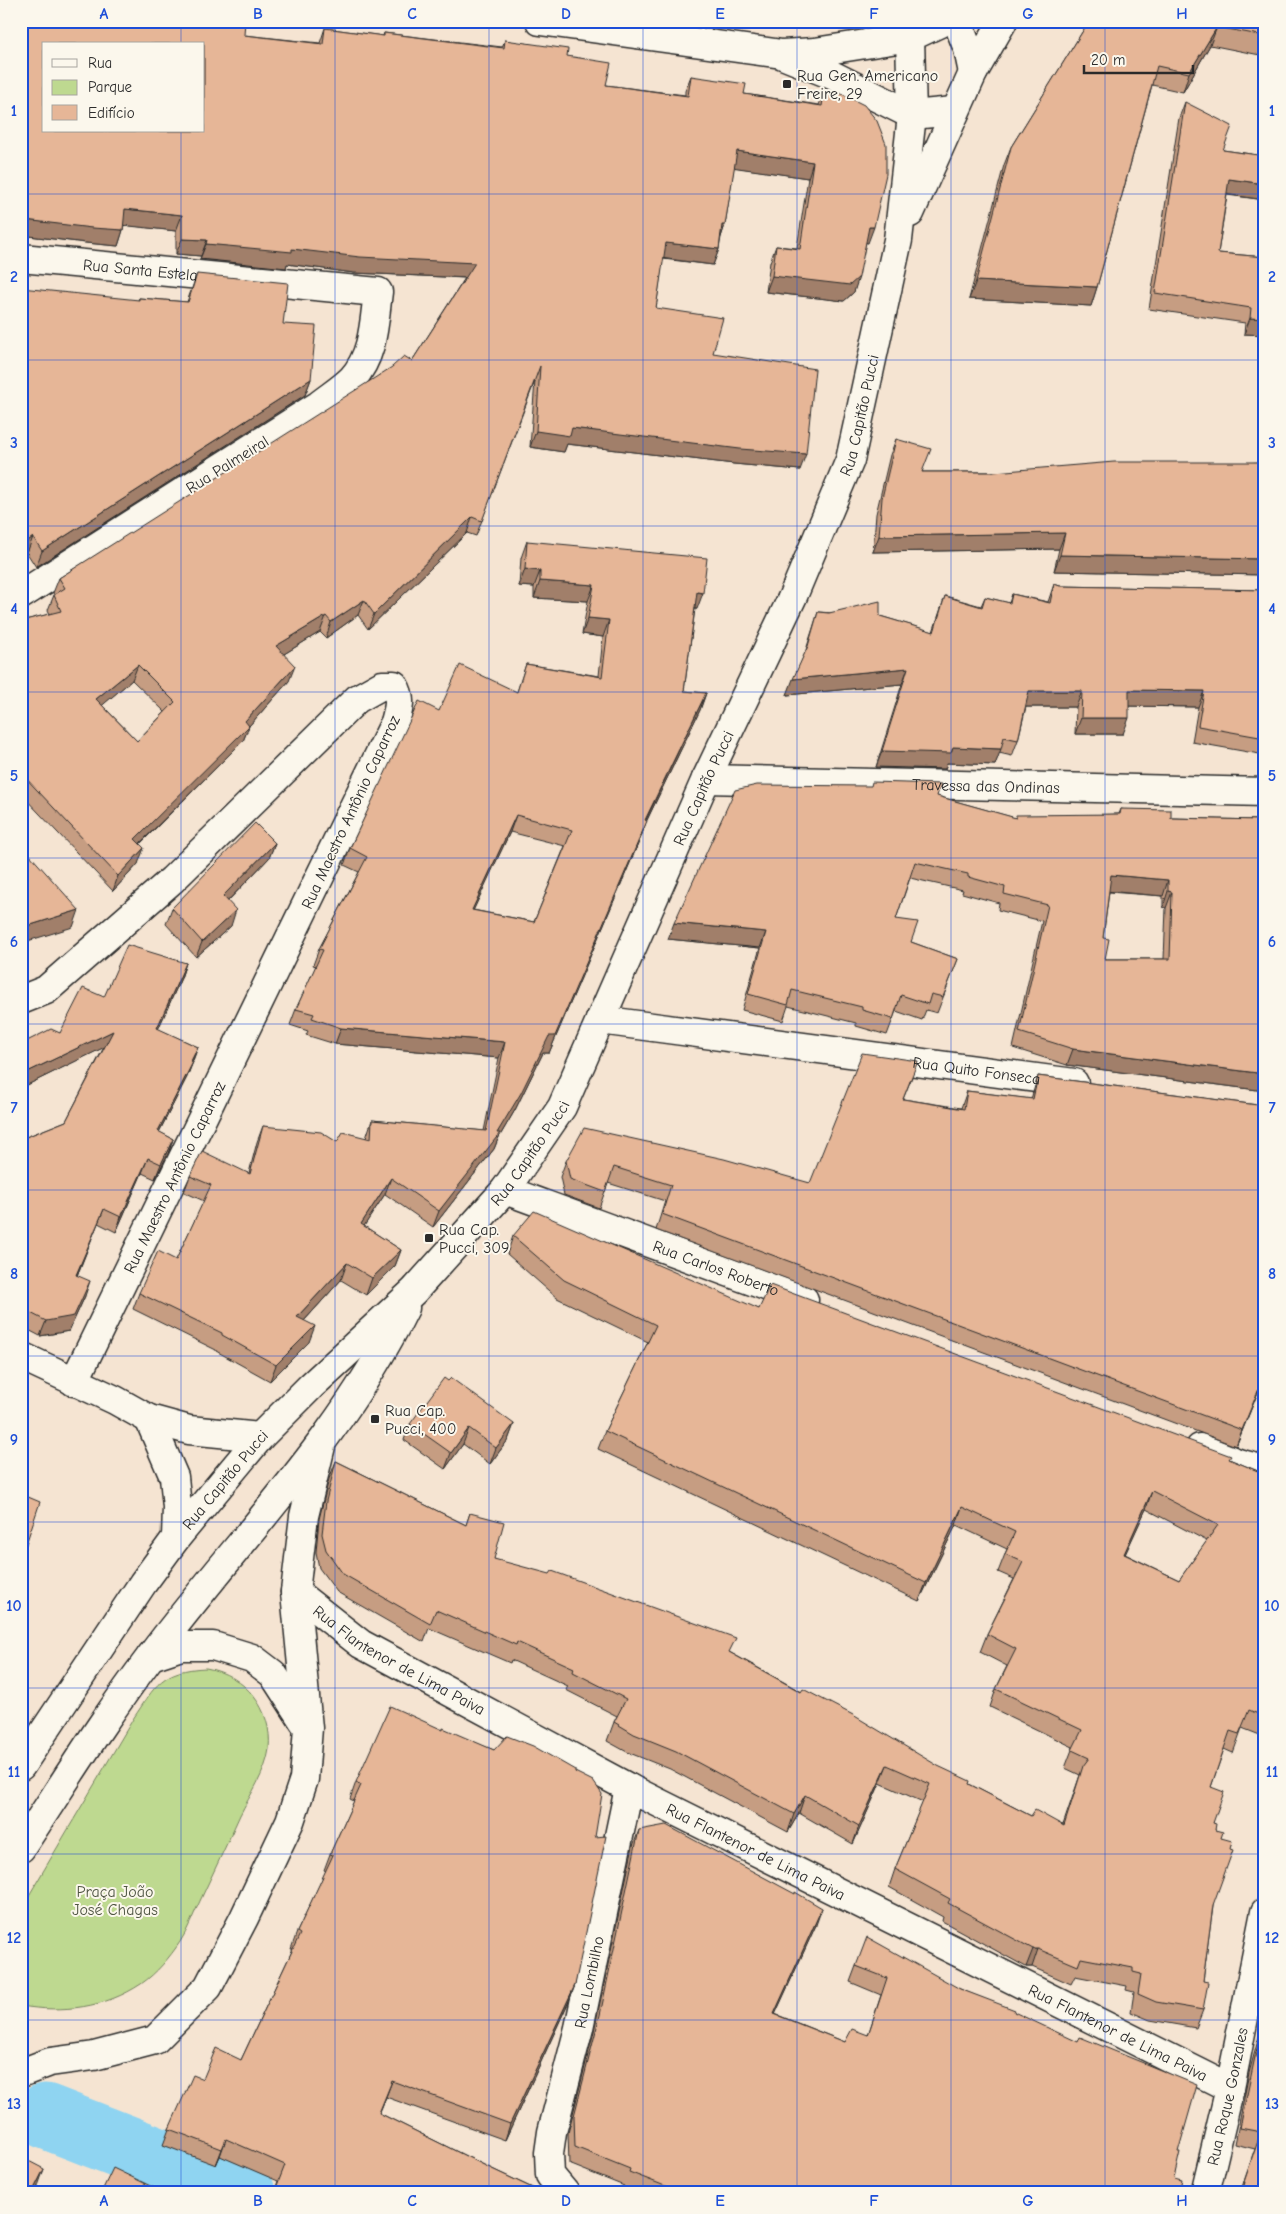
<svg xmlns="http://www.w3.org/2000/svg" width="1286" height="2214" font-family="'Comic Neue',sans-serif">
	<rect width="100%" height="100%" fill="#f5e4d2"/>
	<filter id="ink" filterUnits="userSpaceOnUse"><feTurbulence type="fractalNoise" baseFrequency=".02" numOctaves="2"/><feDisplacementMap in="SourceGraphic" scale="10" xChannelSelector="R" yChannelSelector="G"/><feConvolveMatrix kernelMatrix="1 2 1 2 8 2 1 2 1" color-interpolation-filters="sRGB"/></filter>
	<g filter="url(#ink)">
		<!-- green -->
		<path fill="#bed990" stroke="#74825e" d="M 206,1668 C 245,1675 273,1709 269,1749 C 266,1772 250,1795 240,1815 C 227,1844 213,1873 200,1901 C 193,1915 188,1930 180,1942 C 169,1958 157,1973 141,1984 C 105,2008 63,2013 21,2006 L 21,1909 L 133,1719 C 156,1685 161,1670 206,1668 Z"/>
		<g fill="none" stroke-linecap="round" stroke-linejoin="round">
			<!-- river -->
			<path stroke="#8fd4f1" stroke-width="65" d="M 45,2116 L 243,2193"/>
			<defs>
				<g id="minor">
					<path d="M 957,21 L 968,49 L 973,73"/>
					<path id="s1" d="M 21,258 L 378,292 C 374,322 374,355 352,379 C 342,389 329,397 319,405 L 21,595"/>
					<path id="s2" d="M 706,779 L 1265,792"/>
					<path d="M 21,1000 L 46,990 L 172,880 L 357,699 L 382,685 L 394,685 C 402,698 399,708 395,722 L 74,1382"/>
					<path id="s3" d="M 600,1020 L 1074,1083"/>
					<path id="s4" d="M 505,1190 L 804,1300"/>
					<path d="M 21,1356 L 115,1400 L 149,1419 L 189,1430 L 260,1437"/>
					<path d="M 149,1419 L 174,1477 L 177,1507 L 176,1538"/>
					<path d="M 1200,1448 L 1238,1463 L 1265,1470"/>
					<path id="s5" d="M 295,1592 L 361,1644 L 629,1788 L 1230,2088"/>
					<path id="s6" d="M 565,2193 L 550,2175 L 549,2153 L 552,2132 L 579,2028 L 629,1788"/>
					<path id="s7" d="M 1205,2193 L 1230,2088 L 1265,1912"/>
				</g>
				<path id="secondary" d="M 540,21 L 782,54 L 815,52 L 910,37
					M 785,56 L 832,75 L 912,115 L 954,111"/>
				<g id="primary">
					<path d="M 910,213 L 973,73 L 1003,21"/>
					<path d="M 151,1656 L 181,1646 L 213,1646 L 252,1658 L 273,1674 L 304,1722"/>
					<path id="s8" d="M 21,1766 L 143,1583 L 176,1538 L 260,1437 L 311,1386 L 414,1291 L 505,1190 L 562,1107 L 706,779 L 793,596 L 850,460 L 898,240 L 912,115 L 910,37 L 944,21"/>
					<path d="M 21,1848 C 64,1783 104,1718 151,1656 C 237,1541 341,1439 405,1308"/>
					<path d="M 21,2073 L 50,2062 L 94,2056 L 155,2040 L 208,1987 L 244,1918 L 290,1821 L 304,1779 L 308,1728 L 295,1592 L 304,1516 L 321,1446"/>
				</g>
			</defs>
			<!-- minor casing -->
			<use href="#minor" stroke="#2b2b2b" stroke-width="31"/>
			<!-- secondary casing -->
			<use href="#secondary" stroke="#2b2b2b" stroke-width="31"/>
			<!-- primary casing -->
			<use href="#primary" stroke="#2b2b2b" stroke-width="31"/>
			<!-- minor -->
			<use href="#minor" stroke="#fbf7ec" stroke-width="28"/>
			<!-- secondary -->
			<use href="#secondary" stroke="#fbf7ec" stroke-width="28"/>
			<!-- primary -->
			<use href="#primary" stroke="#fbf7ec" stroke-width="28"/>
		</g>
		<!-- wall -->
		<path fill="#c69d82" stroke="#2b2b2b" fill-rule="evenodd" d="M 21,21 L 244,35 L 320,43 L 325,28 L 383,36 L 384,33 L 502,47 L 505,40 L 567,56 L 606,85 L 685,95 L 685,91 L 691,76 L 744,94 L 819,105 L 824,93 L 868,243 L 866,242 L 854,292 L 844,301 L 766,292 L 770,262 L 776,246 L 797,248 L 808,178 L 734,167 L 725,225 L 721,237 L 719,249 L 713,265 L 663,259 L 656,308 L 713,353 L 800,470 L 734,464 L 567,444 L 564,452 L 530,447 L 535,381 L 476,536 L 467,533 L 368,629 L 358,615 L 326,638 L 320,632 L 284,654 L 289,681 L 249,726 L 243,741 L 140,844 L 138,864 L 113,891 L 21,794 L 21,621 L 50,614 L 48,610 L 54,595 L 53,593 L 59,578 L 412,361 L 465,278 L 354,273 L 287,264 L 286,268 L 200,259 L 201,256 L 176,254 L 176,231 L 124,225 L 123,230 L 118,246 L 86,243 L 21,235 ZM 132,680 L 165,712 L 137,741 L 102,705 Z
			M 1089,21 L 1265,21 L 1265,56 L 1210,45 L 1183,92 L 1152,85 L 1097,287 L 1091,306 L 969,299 L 1004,165 L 1011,147 Z
			M 1185,102 L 1223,150 L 1265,156 L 1265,200 L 1227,195 L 1218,253 L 1265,257 L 1265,335 L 1244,334 L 1245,323 L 1149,309 L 1179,118 Z
			M 197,274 L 283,324 L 311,379 L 305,395 L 36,567 L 27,553 L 21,557 L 139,298 L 187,302 Z
			M 896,439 L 923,472 L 994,472 L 1265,462 L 1265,575 L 1054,571 L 1059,549 L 873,552 L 876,514 L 890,455 Z
			M 527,541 L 697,609 L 695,609 L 684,691 L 706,693 L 700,710 L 646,822 L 641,837 L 549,1053 L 543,1053 L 515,1110 L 498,1139 L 494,1149 L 433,1227 L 385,1194 L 364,1226 L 401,1250 L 395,1266 L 366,1295 L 341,1280 L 304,1321 L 309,1342 L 270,1381 L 216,1351 L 216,1350 L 133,1309 L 139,1293 L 176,1260 L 204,1201 L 184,1192 L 190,1176 L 249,1173 L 257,1142 L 263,1126 L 337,1142 L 366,1138 L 372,1120 L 484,1131 L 499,1058 L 335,1044 L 306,1035 L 308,1031 L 290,1025 L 296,1009 L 316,966 L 313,965 L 319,949 L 359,872 L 344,865 L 350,848 L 439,711 L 517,692 L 526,664 L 599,676 L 603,637 L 582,634 L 588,601 L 534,598 L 534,587 L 519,586 L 521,558 ZM 510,832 L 565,846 L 534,922 L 473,910 Z
			M 1054,584 L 1060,586 L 1265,590 L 1265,755 L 1192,742 L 1198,707 L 1129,706 L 1123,734 L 1075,734 L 1076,707 L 1026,707 L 1018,740 L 1012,756 L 999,753 L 995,765 L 947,763 L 945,769 L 876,767 L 902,684 L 787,695 L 805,653 L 813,628 L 818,612 L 880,616 L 933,632 L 945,596 L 981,606 L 985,597 L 1009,603 L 1012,594 L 1048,602 Z
			M 937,796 L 1015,818 L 1119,814 L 1121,809 L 1171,818 L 1259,820 L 1260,816 L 1265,1091 L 1067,1065 L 1013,1048 L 1042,921 L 998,910 L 999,903 L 962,893 L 963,890 L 910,878 L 896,919 L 911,942 L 958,959 L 937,1013 L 926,1010 L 922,1020 L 896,1011 L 887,1035 L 856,1026 L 856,1023 L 788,1006 L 783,1021 L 742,1010 L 760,948 L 668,939 ZM 1109,892 L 1163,896 L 1163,907 L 1166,908 L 1164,959 L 1105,959 L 1103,938 Z
			M 275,843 L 269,858 L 228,901 L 231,926 L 196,957 L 166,924 L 172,908 Z
			M 186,963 L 181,978 L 158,1029 L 198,1047 L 187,1077 L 159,1132 L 173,1139 L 168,1154 L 155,1179 L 142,1173 L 116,1232 L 98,1223 L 77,1276 L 85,1296 L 69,1331 L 40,1336 L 21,1326 L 21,1139 L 66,1121 L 104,1047 L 21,1088 L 21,1044 L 60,1033 L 104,997 Z
			M 1038,1076 L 1265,1106 L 1265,1375 L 1236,1446 L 656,1230 L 665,1201 L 608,1183 L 599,1208 L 564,1195 L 560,1177 L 566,1161 L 810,1183 L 912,1077 L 903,1099 L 961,1108 L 967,1091 L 1031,1099 Z
			M 513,1236 L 759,1309 L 1229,1459 L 1265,1474 L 1265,1737 L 1242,1728 L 1233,1753 L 1224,1749 L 1211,1787 L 1213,1823 L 1215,1830 L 1221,1838 L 1213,1905 L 1203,1981 L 1203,2010 L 1196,2028 L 1150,2020 L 1131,2012 L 1134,1992 L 1126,1990 L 1127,1986 L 1075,1976 L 1071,1984 L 1032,1967 L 1026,1967 L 942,1921 L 943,1917 L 889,1887 L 895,1869 L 923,1802 L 880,1783 L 853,1844 L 799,1813 L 788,1832 L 670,1769 L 627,1752 L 607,1741 L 614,1722 L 617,1716 L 566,1690 L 568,1686 L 511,1660 L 510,1663 L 429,1628 L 424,1642 L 337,1592 L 319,1568 L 316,1552 L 319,1519 L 329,1479 L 336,1461 L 466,1525 L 470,1513 L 494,1559 L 731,1653 L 969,1784 L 1031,1816 L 1063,1825 L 1080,1775 L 1065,1768 L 1073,1747 L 990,1707 L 996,1689 L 1007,1666 L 980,1652 L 987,1634 L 1014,1579 L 998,1572 L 1007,1549 L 956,1525 L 919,1601 L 598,1449 L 605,1431 L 648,1342 L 557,1298 L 507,1254 ZM 1146,1509 L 1207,1541 L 1179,1580 L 1125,1554 Z
			M 410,1424 L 514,1424 L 508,1440 L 490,1464 L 463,1444 L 445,1469 L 404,1440 Z
			M 442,1730 L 494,1750 L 575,1772 L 595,1837 L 575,1985 L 569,2001 L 505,2140 L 386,2097 L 379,2113 L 490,2168 L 543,2193 L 274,2193 L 278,2181 L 220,2156 L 216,2165 L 163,2145 L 169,2129 L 203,2079 L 241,2060 L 293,1949 L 291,1949 L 297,1932 L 326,1871 L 324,1870 L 330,1854 L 354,1801 L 350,1799 L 356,1782 Z
			M 639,1830 L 816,1925 L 775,2014 L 845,2042 L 868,2035 L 881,1995 L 850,1982 L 856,1966 L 960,1989 L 1014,2012 L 1178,2152 L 1174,2178 L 1179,2193 L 635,2193 L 623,2188 L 624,2186 L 569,2164 L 568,2133 L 594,2031 L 633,1846 Z
			M 1265,2014 L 1265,2193 L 1240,2193 L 1255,2149 L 1235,2144 L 1249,2073 Z"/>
		<!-- shaded-wall -->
		<path fill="#a17f6a" stroke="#2b2b2b" d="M 1217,27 L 1210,45 L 1183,92 L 1189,73 Z
			M 737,151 L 813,162 L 808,178 L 731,167 Z
			M 1229,179 L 1265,184 L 1265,200 L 1224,194 Z
			M 21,201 L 27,202 L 22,217 L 21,217 Z
			M 125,209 L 182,215 L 176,231 L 120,225 Z
			M 25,220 L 123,230 L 118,246 L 86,243 L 21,235 L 21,231 Z
			M 722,225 L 725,225 L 720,240 Z
			M 869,227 L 874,227 L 868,243 L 863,242 Z
			M 182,239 L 207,240 L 201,256 L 176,254 Z
			M 666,243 L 719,249 L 713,265 L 660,258 Z
			M 206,244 L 292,249 L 475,263 L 469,278 L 354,273 L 287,264 L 286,268 L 200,259 Z
			M 772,276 L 859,277 L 854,292 L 844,301 L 766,292 Z
			M 976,281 L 1097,287 L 1091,306 L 969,299 Z
			M 1250,318 L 1265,319 L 1265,335 L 1244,334 Z
			M 311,379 L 305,395 L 36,567 L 42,551 Z
			M 572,428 L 806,454 L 800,470 L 734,464 L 567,444 L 564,452 L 530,447 L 536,431 Z
			M 472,517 L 467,533 L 368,629 L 374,614 Z
			M 1065,533 L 1059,549 L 873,552 L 879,536 Z
			M 33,537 L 27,553 L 21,557 L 21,546 Z
			M 1060,555 L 1265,559 L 1265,575 L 1054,571 Z
			M 525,569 L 540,571 L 534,587 L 519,586 Z
			M 540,581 L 594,585 L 588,601 L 534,598 Z
			M 697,592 L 703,593 L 697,609 L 691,608 Z
			M 364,600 L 358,615 L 326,638 L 331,622 Z
			M 326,616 L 320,632 L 271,662 L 276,646 Z
			M 588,618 L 609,620 L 603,637 L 582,634 Z
			M 138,665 L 132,680 L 91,715 L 96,699 Z
			M 295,666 L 289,681 L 249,726 L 243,741 L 129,854 L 135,839 L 245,721 Z
			M 908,668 L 902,684 L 787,695 L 793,679 Z
			M 1129,690 L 1204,691 L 1198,707 L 1123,706 Z
			M 1029,691 L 1082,691 L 1076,707 L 1023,707 Z
			M 706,693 L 700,710 L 646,822 L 641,837 L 549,1053 L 543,1053 L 515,1110 L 498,1139 L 494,1149 L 433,1227 L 439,1211 L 497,1133 Z
			M 1081,718 L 1129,718 L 1123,734 L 1075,734 Z
			M 953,747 L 1001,749 L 995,765 L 947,763 L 945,769 L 876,767 L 882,751 Z
			M 516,815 L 510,832 L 466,926 L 472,910 Z
			M 275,843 L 269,858 L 218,911 L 223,896 Z
			M 144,848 L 138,864 L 113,891 L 118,876 Z
			M 1111,875 L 1168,880 L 1163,896 L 1105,891 Z
			M 1168,891 L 1172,892 L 1166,908 L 1163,907 Z
			M 79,910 L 73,927 L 21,943 L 21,928 Z
			M 236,910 L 231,926 L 196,957 L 202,942 Z
			M 674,923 L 766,932 L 760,948 L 668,939 Z
			M 186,963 L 181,978 L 152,1043 L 157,1028 Z
			M 341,1028 L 505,1042 L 499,1058 L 335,1044 Z
			M 113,1031 L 107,1046 L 21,1088 L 21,1075 Z
			M 198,1047 L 192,1062 L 191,1061 Z
			M 1073,1049 L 1265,1074 L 1265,1091 L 1067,1065 Z
			M 193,1062 L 187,1077 L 152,1146 L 158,1131 Z
			M 173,1139 L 168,1154 L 155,1179 L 161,1164 Z
			M 148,1158 L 142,1173 L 116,1232 L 121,1217 Z
			M 391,1178 L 385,1194 L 355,1240 L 361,1224 Z
			M 104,1209 L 98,1223 L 71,1290 L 76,1275 Z
			M 401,1250 L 395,1266 L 366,1295 L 372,1278 Z
			M 347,1263 L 341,1280 L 292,1334 L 297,1317 Z
			M 90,1281 L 85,1296 L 69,1331 L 40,1336 L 46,1321 Z
			M 315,1326 L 309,1342 L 270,1381 L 276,1365 Z
			M 1265,1374 L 1265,1375 L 1236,1446 L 1242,1430 Z
			M 514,1424 L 508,1440 L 490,1464 L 496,1448 Z
			M 469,1428 L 463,1444 L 445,1469 L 451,1453 Z
			M 1152,1491 L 1146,1509 L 1117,1572 L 1124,1554 Z
			M 962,1507 L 956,1525 L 919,1601 L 926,1583 Z
			M 887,1765 L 880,1783 L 853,1844 L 859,1826 Z
			M 805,1795 L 799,1813 L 788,1832 L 794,1814 Z
			M 822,1908 L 816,1925 L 768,2030 L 774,2014 Z
			M 1033,1949 L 1038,1949 L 1032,1967 L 1026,1967 Z
			M 575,1985 L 569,2001 L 505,2140 L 510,2124 Z
			M 392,2081 L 386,2097 L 373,2129 L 379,2113 Z
			M 226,2139 L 220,2156 L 216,2165 L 222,2149 Z
			M 44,2169 L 38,2186 L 35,2193 L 32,2193 Z"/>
		<!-- building -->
		<path fill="#e6b697" stroke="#2b2b2b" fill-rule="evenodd" d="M 21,21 L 245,21 L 244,35 L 323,44 L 325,28 L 384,36 L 384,33 L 504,48 L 505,40 L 568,49 L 567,56 L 611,63 L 606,85 L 688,96 L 691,76 L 746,84 L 744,94 L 822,106 L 824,93 L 840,93 L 864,105 L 877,121 L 886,144 L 886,174 L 874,227 L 869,227 L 859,277 L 850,285 L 772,276 L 776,246 L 800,249 L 813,162 L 737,151 L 725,225 L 722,225 L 719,249 L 666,243 L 656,308 L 723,318 L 713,353 L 815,369 L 806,454 L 740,449 L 572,428 L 570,436 L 536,431 L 540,366 L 482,521 L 472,517 L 374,614 L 364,600 L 331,622 L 326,616 L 276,646 L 295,666 L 245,721 L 249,726 L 135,839 L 144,848 L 118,876 L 21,773 L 21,621 L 61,611 L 54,595 L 65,588 L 59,578 L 392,367 L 404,356 L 412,361 L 475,263 L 360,257 L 292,249 L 292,252 L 206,244 L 207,240 L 182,239 L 182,215 L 125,209 L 123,230 L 92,228 L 25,220 L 27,202 L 21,201 ZM 44,44 L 204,44 L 204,131 L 44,131 ZM 138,665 L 175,702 L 137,741 L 96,699 Z
			M 1089,21 L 1265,21 L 1265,36 L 1217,27 L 1189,73 L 1157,66 L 1097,287 L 976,281 L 1011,147 Z
			M 1185,102 L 1232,126 L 1223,150 L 1265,156 L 1265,184 L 1229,179 L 1218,253 L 1265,257 L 1265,319 L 1250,318 L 1251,308 L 1155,293 Z
			M 197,274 L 288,283 L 283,324 L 316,326 L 311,379 L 42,551 L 33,537 L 21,546 L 21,288 L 139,300 L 139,298 L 188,302 Z
			M 896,439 L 931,449 L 922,472 L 994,472 L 1114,462 L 1265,462 L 1265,559 L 1060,555 L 1065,533 L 879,536 L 882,498 Z
			M 527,541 L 707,558 L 703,593 L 697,592 L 684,691 L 706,693 L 645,820 L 647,821 L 555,1036 L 549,1036 L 521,1093 L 497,1133 L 500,1133 L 439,1211 L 391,1178 L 361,1224 L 401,1250 L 372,1278 L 347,1263 L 297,1317 L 315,1326 L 276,1365 L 222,1335 L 222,1333 L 139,1293 L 158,1251 L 176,1260 L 211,1185 L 190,1176 L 202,1151 L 250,1174 L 263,1126 L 321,1132 L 337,1142 L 343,1132 L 371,1139 L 372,1120 L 486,1131 L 505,1042 L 341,1028 L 312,1018 L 314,1014 L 296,1009 L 323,950 L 319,949 L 367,857 L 350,848 L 419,701 L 439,711 L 460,665 L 517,692 L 526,664 L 602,677 L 609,620 L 588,618 L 594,585 L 540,581 L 540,571 L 525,569 ZM 516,815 L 572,830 L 534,922 L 472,910 Z
			M 1054,584 L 1060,586 L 1265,590 L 1265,738 L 1198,726 L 1204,691 L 1129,690 L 1129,718 L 1081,718 L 1082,691 L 1029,691 L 1018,740 L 1004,737 L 1001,749 L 953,747 L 951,753 L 882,751 L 908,668 L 793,679 L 808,646 L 818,612 L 829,613 L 880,601 L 880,616 L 934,632 L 945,596 L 982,607 L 985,597 L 1010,603 L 1012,594 L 1050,603 Z
			M 872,782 L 941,784 L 937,796 L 1016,818 L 1016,815 L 1120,814 L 1121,809 L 1171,810 L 1171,818 L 1260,820 L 1260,816 L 1265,816 L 1265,1074 L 1073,1049 L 1019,1032 L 1048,905 L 1004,894 L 1005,887 L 968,877 L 968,874 L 915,862 L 896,919 L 918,922 L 911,942 L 958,959 L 943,997 L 931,994 L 928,1004 L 901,995 L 893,1019 L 862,1010 L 862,1007 L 792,990 L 788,1005 L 748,994 L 766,932 L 674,923 L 735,790 L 757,785 L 871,786 ZM 1111,875 L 1168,880 L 1168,891 L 1172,892 L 1170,959 L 1105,959 L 1109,939 L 1103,938 Z
			M 255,823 L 275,843 L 223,896 L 236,910 L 202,942 L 172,908 Z
			M 21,845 L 79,910 L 21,928 Z
			M 127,945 L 186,963 L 157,1028 L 198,1047 L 191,1061 L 193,1062 L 158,1131 L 173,1139 L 161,1164 L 148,1158 L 121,1217 L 104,1209 L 76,1275 L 90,1281 L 74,1316 L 46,1321 L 21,1308 L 21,1139 L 66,1121 L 113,1031 L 21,1075 L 21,1044 L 51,1029 L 60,1033 L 83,988 L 104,997 Z
			M 862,1053 L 918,1061 L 903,1099 L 964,1109 L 967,1091 L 1033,1099 L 1038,1076 L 1265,1106 L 1265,1374 L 1242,1430 L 662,1214 L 671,1185 L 614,1167 L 605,1192 L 570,1179 L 566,1161 L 584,1128 L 724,1159 L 810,1183 Z
			M 534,1211 L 759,1309 L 770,1285 L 1231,1456 L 1229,1459 L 1265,1474 L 1265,1717 L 1249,1710 L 1239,1734 L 1230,1731 L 1211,1787 L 1224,1792 L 1213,1823 L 1216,1824 L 1215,1830 L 1223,1832 L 1221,1838 L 1232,1841 L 1230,1849 L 1233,1850 L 1213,1905 L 1203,1981 L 1208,1982 L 1203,2010 L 1156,2002 L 1138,1994 L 1141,1974 L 1133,1972 L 1133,1968 L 1081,1958 L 1078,1966 L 1038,1949 L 1033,1949 L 948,1903 L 950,1899 L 895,1869 L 930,1784 L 887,1765 L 859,1826 L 805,1795 L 794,1814 L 676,1751 L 634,1734 L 614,1722 L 626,1699 L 573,1672 L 574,1668 L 517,1642 L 516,1645 L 436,1610 L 430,1624 L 343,1574 L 326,1550 L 322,1534 L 326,1501 L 336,1461 L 466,1525 L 470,1513 L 504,1522 L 494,1559 L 550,1574 L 552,1571 L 736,1638 L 729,1652 L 801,1692 L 803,1689 L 853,1715 L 938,1766 L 970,1781 L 969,1784 L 1031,1816 L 1035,1810 L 1064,1826 L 1083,1766 L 1089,1758 L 1072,1750 L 1082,1730 L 996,1689 L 1016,1649 L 987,1634 L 1023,1562 L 1005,1554 L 1015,1532 L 962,1507 L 926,1583 L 605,1431 L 656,1325 L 564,1280 L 513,1236 ZM 1152,1491 L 1218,1525 L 1179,1580 L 1124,1554 Z
			M 444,1378 L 448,1381 L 451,1378 L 514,1424 L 496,1448 L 469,1428 L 451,1453 L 410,1424 Z
			M 21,1494 L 40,1502 L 21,1559 Z
			M 390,1706 L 443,1730 L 443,1728 L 494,1750 L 507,1736 L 533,1746 L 575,1770 L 575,1772 L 593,1781 L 602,1794 L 595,1837 L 606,1836 L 575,1985 L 510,2124 L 392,2081 L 379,2113 L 490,2168 L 543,2193 L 358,2193 L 355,2191 L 354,2193 L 350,2193 L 338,2188 L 336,2193 L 274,2193 L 285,2165 L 226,2139 L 222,2149 L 169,2129 L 193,2075 L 203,2079 L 216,2048 L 241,2060 L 300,1934 L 297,1932 L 333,1855 L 330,1854 L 361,1785 L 356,1782 Z
			M 666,1825 L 795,1894 L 795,1892 L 822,1908 L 774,2014 L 845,2042 L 852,2029 L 868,2035 L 887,1978 L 856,1966 L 867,1937 L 960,1989 L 1015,2010 L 1014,2012 L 1078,2042 L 1080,2037 L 1197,2085 L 1178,2152 L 1180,2152 L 1174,2178 L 1182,2180 L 1179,2193 L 683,2193 L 629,2172 L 630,2169 L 575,2147 L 574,2116 L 600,2015 L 639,1830 Z
			M 1265,2020 L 1265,2193 L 1242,2193 L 1245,2182 L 1244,2182 L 1261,2132 L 1240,2128 L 1255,2057 Z
			M 21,2157 L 44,2169 L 32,2193 L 21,2193 Z
			M 113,2168 L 165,2193 L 101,2193 Z"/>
	</g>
	<!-- grid -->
	<path fill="none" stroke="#1d4ed8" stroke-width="1" stroke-opacity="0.55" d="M 181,21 L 181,44M 335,21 L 335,2193M 489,21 L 489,2193M 643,21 L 643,2193M 797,21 L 797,2193M 951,21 L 951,2193M 1105,21 L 1105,2193M 181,131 L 181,2193M 21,194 L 1265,194M 21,360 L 1265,360M 21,526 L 1265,526M 21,692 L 1265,692M 21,858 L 1265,858M 21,1024 L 1265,1024M 21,1190 L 1265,1190M 21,1356 L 1265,1356M 21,1522 L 1265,1522M 21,1688 L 1265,1688M 21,1854 L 1265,1854M 21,2020 L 1265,2020"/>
	<!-- markers -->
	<g fill="#2b2b2b" stroke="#fbf7ec" stroke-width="2">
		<rect x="782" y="79" width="10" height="10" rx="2.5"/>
		<rect x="424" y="1233" width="10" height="10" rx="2.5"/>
		<rect x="370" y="1414" width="10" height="10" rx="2.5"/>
	</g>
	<g text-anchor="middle" stroke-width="4" stroke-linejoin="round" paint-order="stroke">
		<!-- poi labels -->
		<g font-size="16" fill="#2b2b2b" stroke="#fbf7ec" text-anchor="start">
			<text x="797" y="81">Rua Gen. Americano<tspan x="797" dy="18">Freire, 29</tspan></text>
			<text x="439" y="1235">Rua Cap.<tspan x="439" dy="18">Pucci, 309</tspan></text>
			<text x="385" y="1416">Rua Cap.<tspan x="385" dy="18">Pucci, 400</tspan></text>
		</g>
		<!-- street labels -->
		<g font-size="16" fill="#2b2b2b" stroke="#fbf7ec">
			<text dy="6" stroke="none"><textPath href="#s1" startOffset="120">Rua Santa Estela</textPath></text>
			<text dy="6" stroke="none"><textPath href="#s8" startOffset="1610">Rua Capitão Pucci</textPath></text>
			<text transform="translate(227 464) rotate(-32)" y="6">Rua Palmeiral</text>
			<text dy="6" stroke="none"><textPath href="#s2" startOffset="280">Travessa das Ondinas</textPath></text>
			<text dy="6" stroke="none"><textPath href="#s8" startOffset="1205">Rua Capitão Pucci</textPath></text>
			<text transform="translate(350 812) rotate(-65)" y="6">Rua Maestro Antônio Caparroz</text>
			<text dy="6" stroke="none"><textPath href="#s3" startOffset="380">Rua Quito Fonseca</textPath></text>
			<text dy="6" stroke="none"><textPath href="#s8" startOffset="800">Rua Capitão Pucci</textPath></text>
			<text transform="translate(174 1177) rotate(-64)" y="6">Rua Maestro Antônio Caparroz</text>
			<text dy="6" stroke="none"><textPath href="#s4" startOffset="225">Rua Carlos Roberto</textPath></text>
			<text dy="6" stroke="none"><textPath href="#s8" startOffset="352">Rua Capitão Pucci</textPath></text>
			<text dy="6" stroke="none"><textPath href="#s5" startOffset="125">Rua Flantenor de Lima Paiva</textPath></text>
			<text dy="6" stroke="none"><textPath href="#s5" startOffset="530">Rua Flantenor de Lima Paiva</textPath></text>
			<text dy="6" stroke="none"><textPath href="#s6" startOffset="221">Rua Lombilho</textPath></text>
			<text dy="6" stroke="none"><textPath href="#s5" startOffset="935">Rua Flantenor de Lima Paiva</textPath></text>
			<text dy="6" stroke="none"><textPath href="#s7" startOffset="99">Rua Roque Gonzales</textPath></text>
		</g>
		<!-- park labels -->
		<g font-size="16" fill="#505644" stroke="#fbf7ec">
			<text x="115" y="1897">Praça João<tspan x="115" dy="18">José Chagas</tspan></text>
		</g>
	</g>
	<!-- margin -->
	<rect width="1286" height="2214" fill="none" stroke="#fbf7ec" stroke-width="55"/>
	<!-- legend -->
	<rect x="42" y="42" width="162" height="90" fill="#fbf7ec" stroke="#a8a59f"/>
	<rect x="52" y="59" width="25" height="8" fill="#fbf7ec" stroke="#a8a59f"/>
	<text x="88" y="68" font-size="15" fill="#2b2b2b">Rua</text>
	<rect x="52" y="80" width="25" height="15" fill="#bed990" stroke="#a8a59f"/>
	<text x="88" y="92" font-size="15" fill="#2b2b2b">Parque</text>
	<rect x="52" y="105" width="25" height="15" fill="#e6b697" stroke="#a8a59f"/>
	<text x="88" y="118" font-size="15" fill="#2b2b2b">Edifício</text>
	<!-- scale -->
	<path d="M1084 65v8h109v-8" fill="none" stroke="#2b2b2b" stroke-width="2.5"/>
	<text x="1091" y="65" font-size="15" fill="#2b2b2b" stroke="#fbf7ec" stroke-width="4" paint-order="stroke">20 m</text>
	<rect x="28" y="28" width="1230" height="2158" fill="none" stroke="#1d4ed8" stroke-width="2"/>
	<g font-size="16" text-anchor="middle" font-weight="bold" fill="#1d4ed8">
		<text x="104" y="19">A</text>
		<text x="258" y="19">B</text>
		<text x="412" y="19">C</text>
		<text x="566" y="19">D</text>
		<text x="720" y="19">E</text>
		<text x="874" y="19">F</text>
		<text x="1028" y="19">G</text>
		<text x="1182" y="19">H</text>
		<text x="14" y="116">1</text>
		<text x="1272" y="116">1</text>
		<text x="14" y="282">2</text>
		<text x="1272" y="282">2</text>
		<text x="14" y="448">3</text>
		<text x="1272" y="448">3</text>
		<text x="14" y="614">4</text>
		<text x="1272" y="614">4</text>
		<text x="14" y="781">5</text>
		<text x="1272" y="781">5</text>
		<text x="14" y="947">6</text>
		<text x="1272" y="947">6</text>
		<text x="14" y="1113">7</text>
		<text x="1272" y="1113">7</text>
		<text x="14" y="1279">8</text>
		<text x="1272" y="1279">8</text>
		<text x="14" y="1445">9</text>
		<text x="1272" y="1445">9</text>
		<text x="14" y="1611">10</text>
		<text x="1272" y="1611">10</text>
		<text x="14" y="1777">11</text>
		<text x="1272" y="1777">11</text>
		<text x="14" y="1943">12</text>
		<text x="1272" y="1943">12</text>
		<text x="14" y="2109">13</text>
		<text x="1272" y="2109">13</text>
		<text x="104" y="2206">A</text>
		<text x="258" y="2206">B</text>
		<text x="412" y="2206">C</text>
		<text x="566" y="2206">D</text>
		<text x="720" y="2206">E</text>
		<text x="874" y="2206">F</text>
		<text x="1028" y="2206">G</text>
		<text x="1182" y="2206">H</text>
	</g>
</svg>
